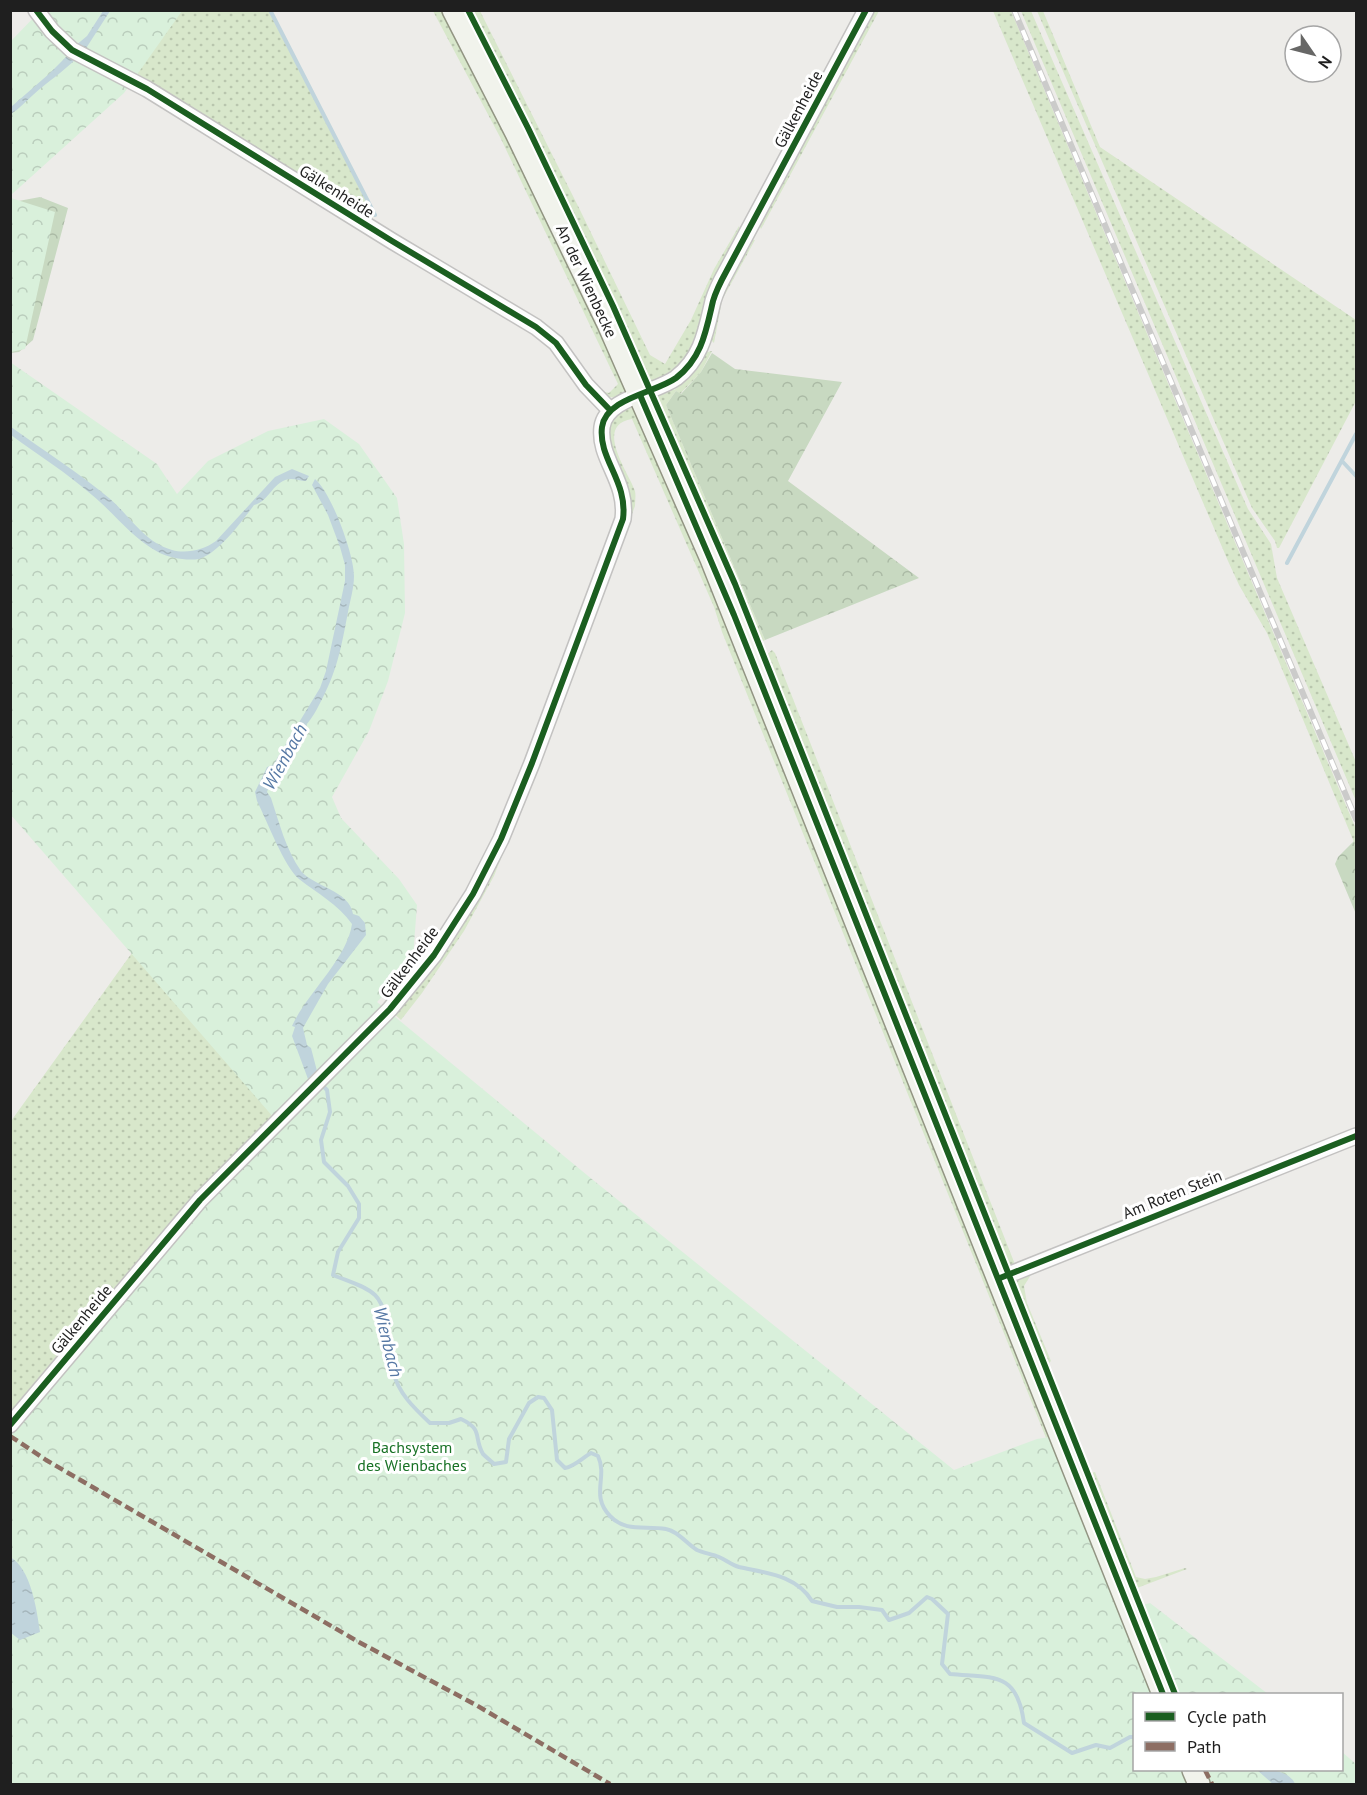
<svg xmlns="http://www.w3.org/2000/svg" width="1367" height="1795" font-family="'PT Sans',sans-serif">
	<defs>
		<pattern id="grass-dots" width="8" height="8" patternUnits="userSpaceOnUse" patternTransform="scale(1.5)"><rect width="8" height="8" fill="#d8e7cb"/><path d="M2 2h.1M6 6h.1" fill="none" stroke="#b9c6ae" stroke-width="1.8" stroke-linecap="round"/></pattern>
		<pattern id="forest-crowns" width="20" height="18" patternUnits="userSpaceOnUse" patternTransform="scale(1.5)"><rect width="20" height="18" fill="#c8d9c1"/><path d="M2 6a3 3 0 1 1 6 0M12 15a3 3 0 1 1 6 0" fill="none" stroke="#abbaa5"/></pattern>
		<pattern id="park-crowns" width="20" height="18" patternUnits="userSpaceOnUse" patternTransform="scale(1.5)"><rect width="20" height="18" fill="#d9f0db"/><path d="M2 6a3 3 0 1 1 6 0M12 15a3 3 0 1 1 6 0" fill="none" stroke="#bacdbc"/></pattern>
		<pattern id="water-ripples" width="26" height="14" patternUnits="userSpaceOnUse" patternTransform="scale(1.5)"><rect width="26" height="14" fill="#c0d4dc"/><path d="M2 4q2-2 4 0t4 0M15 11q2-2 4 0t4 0" fill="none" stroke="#a5b6bc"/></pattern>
	</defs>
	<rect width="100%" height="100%" fill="#edece9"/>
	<!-- grass -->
	<path fill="url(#grass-dots)" d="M 111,11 L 269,11 L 375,216 L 368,220 L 107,62 Z
		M 433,11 L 446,11 C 509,134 571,257 627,383 L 626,391 C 602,418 571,353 556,339 C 539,322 515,310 495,298 C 461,278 427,258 393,237 L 546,328 C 553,334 560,341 567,348 C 579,363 589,389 609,393 L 618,384 L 500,137 Z
		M 471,11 L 480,11 L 580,210 L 650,355 L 665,364 L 691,320 L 714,269 L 739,226 L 741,233 L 691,355 L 667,377 L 651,382 L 560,188 Z
		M 871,11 L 879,11 L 761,229 L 759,225 Z
		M 993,11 L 1011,11 L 1356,829 L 1356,847 L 1267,633 L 1239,585 L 1228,561 Z
		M 1021,11 L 1031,11 L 1248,509 L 1271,544 L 1277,578 L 1356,762 L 1356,801 Z
		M 1037,11 L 1043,11 L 1100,147 L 1356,320 L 1356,401 L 1279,548 L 1277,548 L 1275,541 L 1252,508 Z
		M 750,240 L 755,240 L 722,300 L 714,343 L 709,338 L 716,305 Z
		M 712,351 L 701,372 L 680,394 L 676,391 L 666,405 L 765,640 L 761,642 L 657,397 L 668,388 L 674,390 L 678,387 L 675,385 L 703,353 Z
		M 627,407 L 630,407 L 640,411 L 938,1144 L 1149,1694 L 722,632 L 714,607 L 632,419 C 593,425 629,473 635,491 C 636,496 635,501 635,506 L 536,770 L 494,876 L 464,931 L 422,993 L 401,1020 L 392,1012 L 465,914 L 622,534 L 607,448 L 609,421 Z
		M 772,650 L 775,653 L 1016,1267 L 1009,1266 L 766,655 Z
		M 763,660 L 1003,1263 L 1003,1266 L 761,661 Z
		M 134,950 L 308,1079 L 11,1417 L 11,1121 Z
		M 1032,1273 L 1024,1286 L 1027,1303 L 1051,1361 L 1048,1364 L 1015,1283 L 1016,1280 Z
		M 1095,1472 L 1136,1577 L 1145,1579 L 1156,1577 L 1185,1568 L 1187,1569 L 1137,1588 L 1091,1473 Z"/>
	<!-- forest -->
	<path fill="url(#forest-crowns)" d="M 40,197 L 68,208 L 33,340 L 19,352 L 11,353 L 10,200 L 13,202 Z
		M 712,353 L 735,369 L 842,382 L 788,481 L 919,578 L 765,640 L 666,405 L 676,391 L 681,394 L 701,372 Z
		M 1354,841 L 1356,847 L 1356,914 L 1335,864 L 1338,857 Z"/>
	<!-- park -->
	<path fill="url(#park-crowns)" d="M 40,11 L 182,11 L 124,93 L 11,195 L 11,41 Z
		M 11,198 L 55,212 L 25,349 L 11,352 Z
		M 10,362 L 157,464 L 177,494 L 208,461 L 268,431 L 324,419 L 359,444 L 397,498 L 404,544 L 405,613 L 388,681 L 369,731 L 332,797 L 341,818 L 399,879 L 417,905 L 413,957 L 402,976 L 377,1002 L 593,1180 L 954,1470 L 1037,1439 L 1049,1437 L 1122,1611 L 1150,1603 L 1268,1694 L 1134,1694 L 1134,1770 L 1342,1770 L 1342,1752 L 1356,1764 L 1356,1784 L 11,1784 L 11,1428 L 99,1317 L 281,1126 L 11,815 Z"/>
	<!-- water -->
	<path fill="url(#water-ripples)" d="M 103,11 L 110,11 L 83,53 L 75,46 L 87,36 Z
		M 70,53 L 77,58 C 63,72 47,82 33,95 C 25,102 19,109 11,114 L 11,107 L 50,73 Z
		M 11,427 C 43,450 78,472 109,498 C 130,516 144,542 172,550 C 186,554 204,550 216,541 L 275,477 L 292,469 L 309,476 L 306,481 C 301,481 296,479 291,479 C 274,479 269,502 254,505 C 243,520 218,554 199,559 C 187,561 169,558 158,552 C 133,539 114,513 92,495 C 67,473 38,455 11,435 Z
		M 315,479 C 331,492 354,554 354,576 C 354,588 350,601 348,612 C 341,649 337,672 319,705 C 316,711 312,718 307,724 L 306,730 L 280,770 L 274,773 L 267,792 L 271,798 C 279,822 286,850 301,871 C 313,886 350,891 353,914 L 359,916 L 365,923 L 366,935 L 328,984 L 303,1028 L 307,1045 L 311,1048 L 317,1071 L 308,1079 L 292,1036 L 295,1027 L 292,1026 C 307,993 347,959 352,924 C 338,904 318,894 299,879 C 284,866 267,821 257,801 L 255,792 L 267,767 L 273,765 L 320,688 L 326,671 L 345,581 L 345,565 L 340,547 L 328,515 L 312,485 Z
		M 10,1557 C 31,1568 37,1611 40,1632 L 20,1640 L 11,1633 Z
		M 1257,1770 C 1270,1769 1290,1771 1295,1784 L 1273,1784 Z"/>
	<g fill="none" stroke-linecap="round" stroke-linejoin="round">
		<!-- stream -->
		<path stroke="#c0d4dc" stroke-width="4" d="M 270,10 L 375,215
			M 1342,461 L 1356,476
			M 1287,563 L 1356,434
			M 320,1083 L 327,1090 L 330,1112 L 321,1140 L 324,1162 L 348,1186 L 359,1204 L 359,1218 L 338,1252 L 333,1275 C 347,1281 364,1285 375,1295 C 390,1309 388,1351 393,1371 C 398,1393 414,1408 430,1423 L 449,1423 L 461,1419 C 484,1430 473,1437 483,1454 C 486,1457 491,1461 494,1464 L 506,1462 L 509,1439 L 529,1403 L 538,1397 L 544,1398 L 552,1410 L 557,1460 L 565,1468 C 575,1466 582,1458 591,1453 L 598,1456 C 608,1478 590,1495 610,1516 C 626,1533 646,1525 666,1529 C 678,1531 687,1544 697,1550 C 703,1553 712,1554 719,1557 C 726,1560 732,1565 739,1567 C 766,1573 796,1575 812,1601 L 837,1607 L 859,1607 L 882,1610 L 889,1620 L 909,1613 L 927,1597 L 932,1599 L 948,1614 L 942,1664 L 950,1674 C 994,1678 1017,1671 1024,1723 L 1072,1753 L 1096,1745 L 1110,1748 L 1130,1737 L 1134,1737"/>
		<defs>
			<path id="street" d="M 36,10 L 52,31 L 72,50 L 147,89 L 392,241 L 536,327 L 556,343 L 586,385 L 610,410
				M 998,1279 L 1356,1136
				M 10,1425 L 200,1200 L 390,1009 L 434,955 L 473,894 L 501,839 L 532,763 L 623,519 C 628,481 598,459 602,427 C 606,398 655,393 676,378 C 702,358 706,331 713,301 C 716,291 721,281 726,272 L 866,10"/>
			<path id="secondary" d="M 453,10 L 516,133 L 608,324 L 711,559 L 1163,1694
				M 1193,1770 L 1199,1784"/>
		</defs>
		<!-- street casing -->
		<use href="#street" stroke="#c3c2c1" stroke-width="18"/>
		<!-- secondary casing -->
		<use href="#secondary" stroke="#929583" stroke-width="24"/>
		<!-- street -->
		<use href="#street" stroke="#fcfcfc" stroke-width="15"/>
		<!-- secondary -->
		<use href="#secondary" stroke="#f1f3ec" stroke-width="21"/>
		<defs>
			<path id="rail" d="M 1014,10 L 1356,819"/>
		</defs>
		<!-- rail casing -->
		<use href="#rail" stroke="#cbcbca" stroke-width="6"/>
		<!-- rail -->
		<use href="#rail" stroke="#fff" stroke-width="4" stroke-dasharray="11" stroke-linecap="butt"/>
		<!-- quiet -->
		<path stroke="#8d6e63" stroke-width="4.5" stroke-dasharray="9 4.5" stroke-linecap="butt" d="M 10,1436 L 46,1460 L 357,1641 L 476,1705 L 610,1784
			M 1205,1770 L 1212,1784"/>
		<defs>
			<path id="cycleway" d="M 36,10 L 52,31 L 72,50 L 147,89 L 392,241 L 536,327 L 556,343 L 586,385 L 610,410
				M 468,10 L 528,128 L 613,306 L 735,584 L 1175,1694
				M 640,395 L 734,615 L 1163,1694
				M 1000,1278 L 1356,1136
				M 10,1425 L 200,1200 L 390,1009 L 434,955 L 473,894 L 501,839 L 532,763 L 623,519 C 628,481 598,459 602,427 C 606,398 655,393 676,378 C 702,358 706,331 713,301 C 716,291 721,281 726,272 L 866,10"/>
		</defs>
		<!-- cycleway casing -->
		<use href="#cycleway" stroke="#fff" stroke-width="10"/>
		<!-- cycleway -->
		<use href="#cycleway" stroke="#1b5e20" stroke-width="6"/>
	</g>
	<g text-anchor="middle" stroke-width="6" stroke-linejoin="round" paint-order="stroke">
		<!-- street labels -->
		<g font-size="16" fill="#1f1f1f" stroke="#fff">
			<text transform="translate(798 109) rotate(-62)" y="6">Gälkenheide</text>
			<text transform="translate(337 191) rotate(32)" y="6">Gälkenheide</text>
			<text transform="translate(587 281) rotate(65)" y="6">An der Wienbecke</text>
			<text transform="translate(409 962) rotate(-53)" y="6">Gälkenheide</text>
			<text transform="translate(1172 1194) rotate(-22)" y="6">Am Roten Stein</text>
			<text transform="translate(81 1319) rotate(-50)" y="6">Gälkenheide</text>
		</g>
		<!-- park labels -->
		<g font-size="16" fill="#197226" stroke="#fff">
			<text x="412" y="1453">Bachsystem<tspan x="412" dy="18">des Wienbaches</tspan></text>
		</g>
		<!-- water labels -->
		<g font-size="18" font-style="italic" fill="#5678a4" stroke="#fff">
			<text transform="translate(285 757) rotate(-61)" y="6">Wienbach</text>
			<text transform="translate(388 1342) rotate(76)" y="6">Wienbach</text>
		</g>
	</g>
	<!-- border -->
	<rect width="1367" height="1795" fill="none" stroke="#1f1f1f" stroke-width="24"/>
	<!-- legend -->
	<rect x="1133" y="1693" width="210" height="78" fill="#ffffff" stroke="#a5a5a5" stroke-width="1.5"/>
	<rect x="1145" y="1712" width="30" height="9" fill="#1b5e20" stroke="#a5a5a5" stroke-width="1.5"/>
	<text x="1187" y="1723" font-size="18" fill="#1f1f1f">Cycle path</text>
	<rect x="1145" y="1742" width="30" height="9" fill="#8d6e63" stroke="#a5a5a5" stroke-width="1.5"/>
	<text x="1187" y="1753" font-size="18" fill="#1f1f1f">Path</text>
	<!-- north arrow -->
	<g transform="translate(1313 54) rotate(125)"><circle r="28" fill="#ffffff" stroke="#a5a5a5" stroke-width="1.5"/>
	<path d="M0-4.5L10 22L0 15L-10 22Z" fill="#676766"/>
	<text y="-9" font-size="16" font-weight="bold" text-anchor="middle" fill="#1f1f1f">N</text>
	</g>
</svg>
